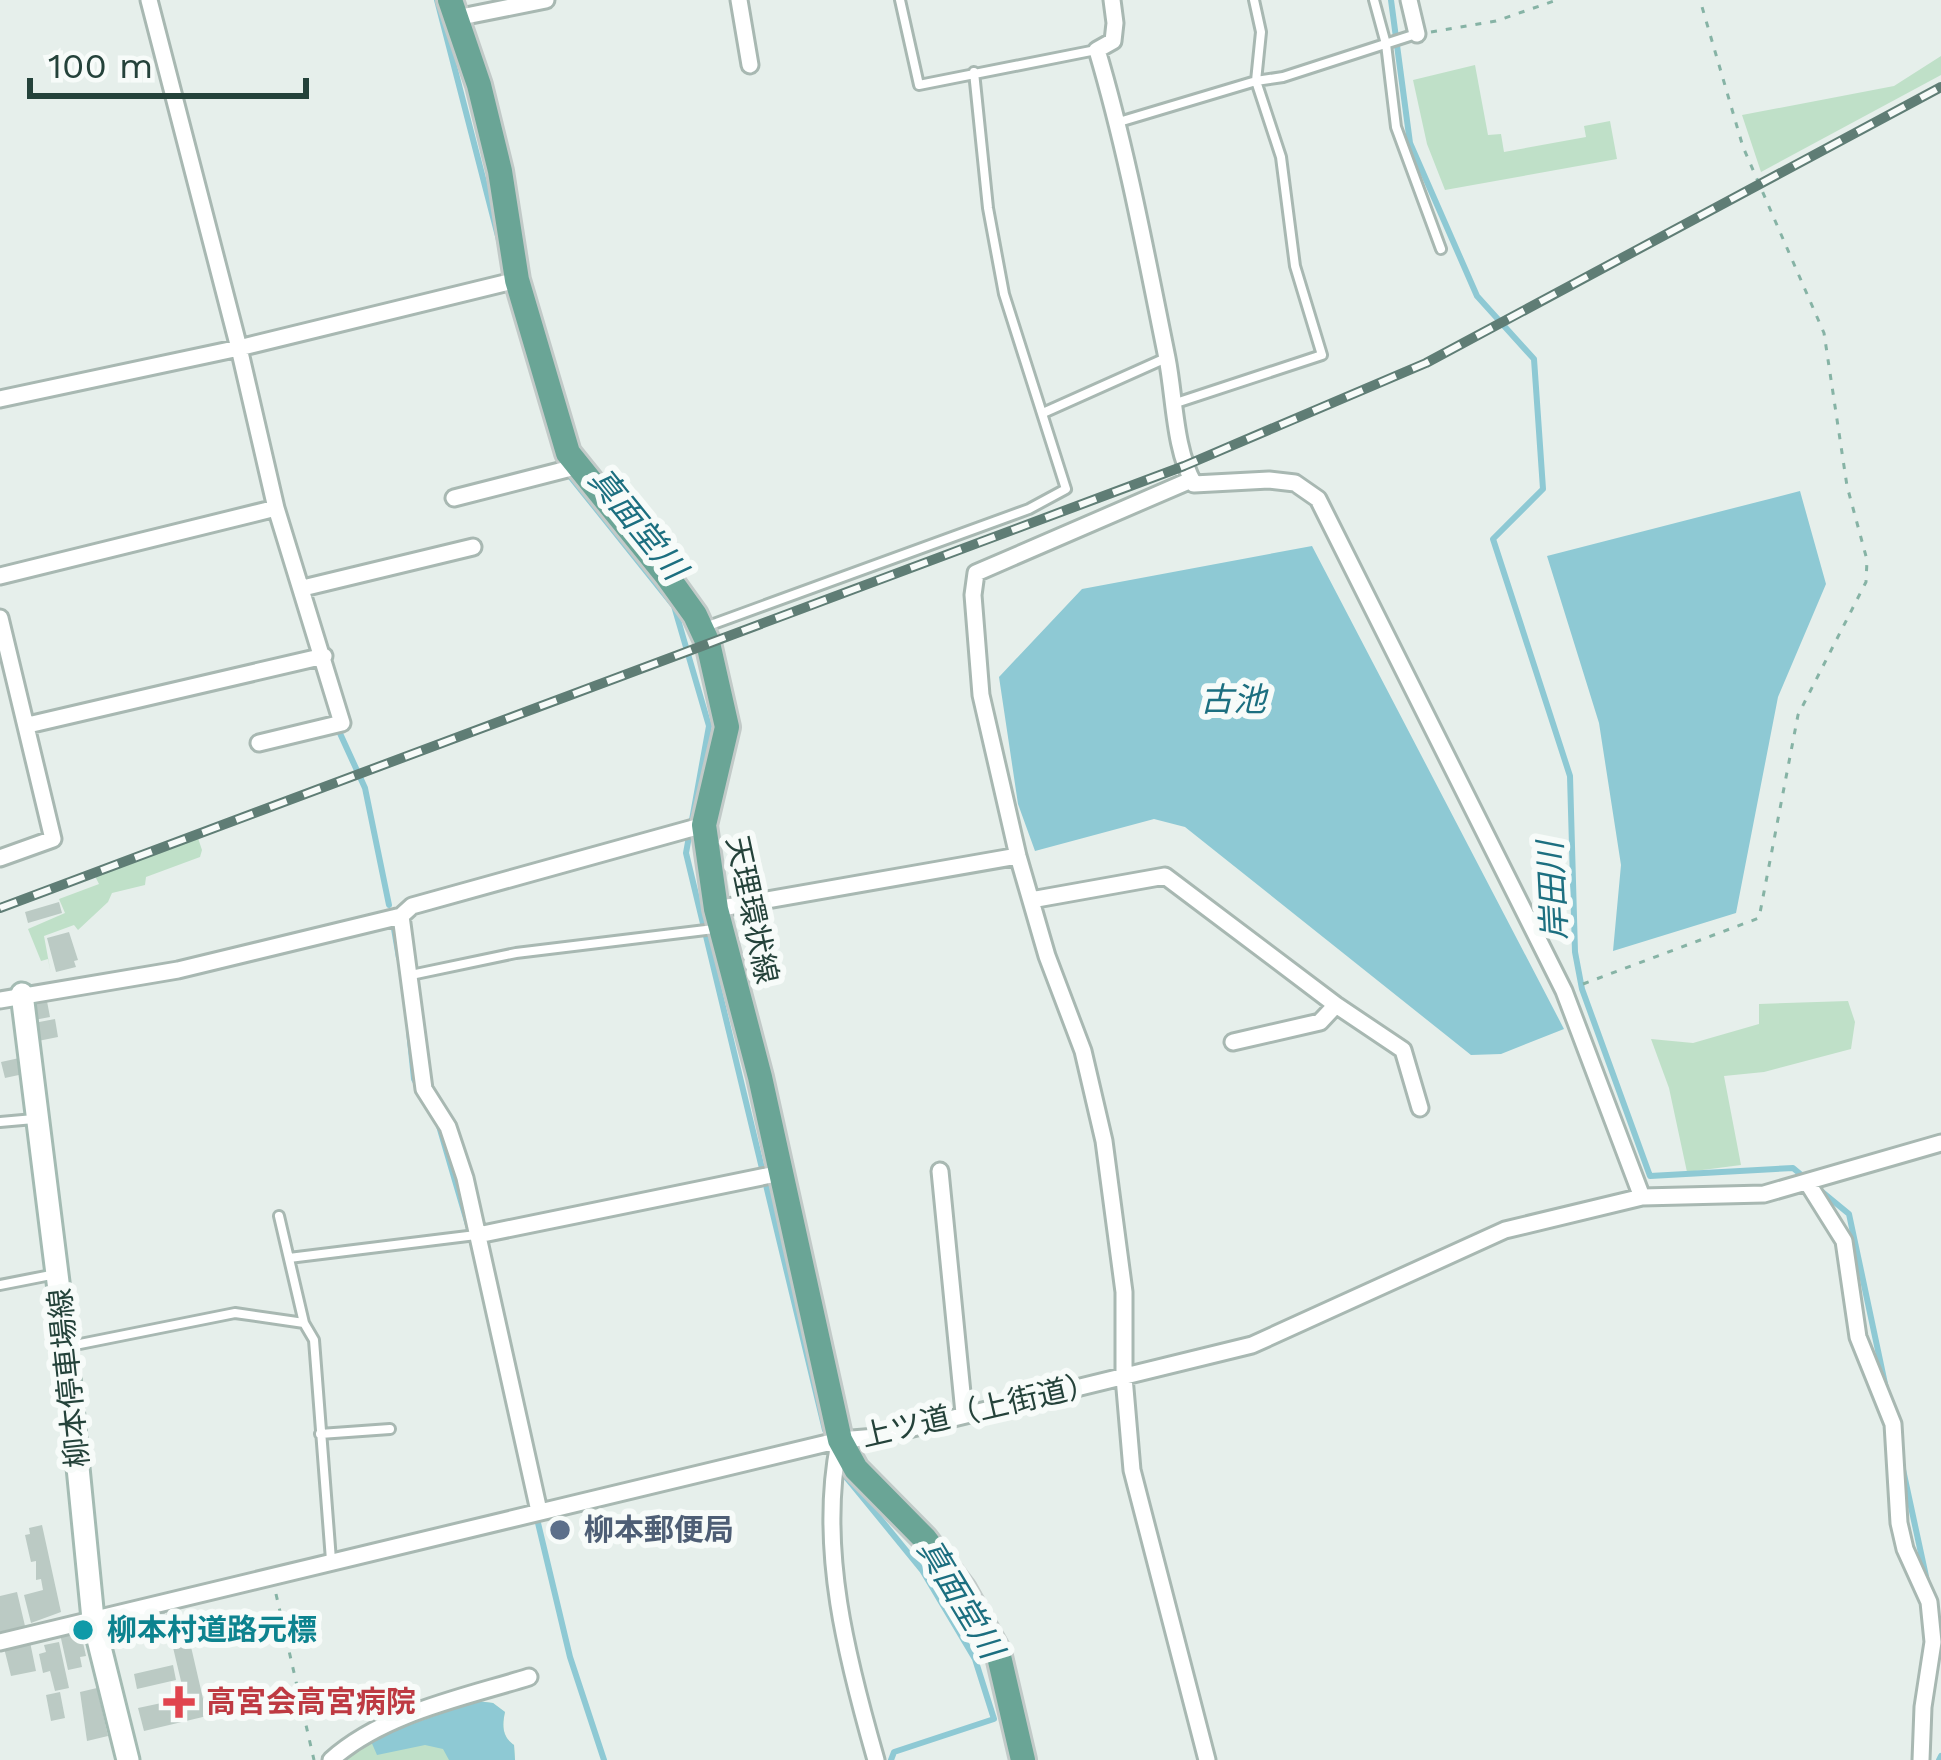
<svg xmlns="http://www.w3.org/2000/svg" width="1941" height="1760" font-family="'Work Sans','Noto Sans JP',sans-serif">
	<rect width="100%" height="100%" fill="#e6efeb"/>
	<!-- green -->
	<path fill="#bfe0c8" d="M 1941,56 L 1941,75 L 1761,172 L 1742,115 L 1894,86 Z
		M 1475,65 L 1488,135 L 1501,134 L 1504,152 L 1586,137 L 1584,126 L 1610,121 L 1617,159 L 1445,190 L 1427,144 L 1413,80 Z
		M 197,835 L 202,850 L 200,857 L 146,877 L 145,885 L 112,893 L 108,902 L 78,930 L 74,925 L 44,936 L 51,974 L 48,959 L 41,961 L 28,929 L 65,913 L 59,899 L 99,884 L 94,874 Z
		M 1848,1001 L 1855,1022 L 1851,1049 L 1764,1072 L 1724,1076 L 1741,1165 L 1687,1172 L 1669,1088 L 1651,1039 L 1693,1043 L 1759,1024 L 1759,1004 Z
		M 477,1701 L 493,1703 L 505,1712 C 502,1725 502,1737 514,1745 L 515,1760 L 345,1760 L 370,1739 Z"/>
	<!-- water -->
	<path fill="#8ec9d4" d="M 1800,491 L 1826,584 L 1778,697 L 1736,913 L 1613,951 L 1621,865 L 1599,723 L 1547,556 Z
		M 1312,546 L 1564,1029 L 1501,1054 L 1471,1055 L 1185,827 L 1154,819 L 1035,851 L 1018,804 L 999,677 L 1082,589 Z
		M 477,1701 L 493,1703 L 505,1712 C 502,1725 502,1737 514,1745 L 515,1760 L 449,1760 L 443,1749 L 425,1745 L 377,1755 L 370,1739 Z"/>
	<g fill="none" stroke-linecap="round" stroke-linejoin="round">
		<!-- stream -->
		<path stroke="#8ec9d4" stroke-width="6" d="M 437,0 L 500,244
			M 1391,0 L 1410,143 L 1477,296 L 1534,359 L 1543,489 L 1493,539 L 1570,776 L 1575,952 L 1582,989 L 1650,1176 L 1793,1168 L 1805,1178
			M 565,470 L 674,606 L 709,726 L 686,853 L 825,1430
			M 338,729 L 365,788 L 389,905
			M 393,923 L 399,958
			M 409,1031 L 414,1079 L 419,1088
			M 439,1126 L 470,1232
			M 1815,1186 L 1849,1214 L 1887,1393
			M 1902,1465 L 1927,1581
			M 846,1477 L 922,1570 L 975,1659 L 994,1719 L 894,1752 L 891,1760
			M 538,1523 L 570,1657 L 604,1760
			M 1939,1760 L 1941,1756"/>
	</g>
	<!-- building -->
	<path fill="#bbcac4" d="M 59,902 L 62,913 L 28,923 L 25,912 Z
		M 69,932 L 78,960 L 74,961 L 76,967 L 56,972 L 47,938 Z
		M 46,996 L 50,1017 L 34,1020 L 30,999 Z
		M 55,1019 L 58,1037 L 38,1041 L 34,1023 Z
		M 24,1057 L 28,1073 L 5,1078 L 1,1062 Z
		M 42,1525 L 61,1612 L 31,1623 L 24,1595 L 43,1590 L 41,1579 L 36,1580 L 36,1561 L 31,1562 L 25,1535 L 30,1534 L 29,1528 Z
		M 17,1592 L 25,1626 L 0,1632 L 0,1596 Z
		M 164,1611 L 165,1614 L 179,1611 L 185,1638 L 189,1638 L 207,1716 L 144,1731 L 138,1708 L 185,1698 L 171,1639 L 158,1641 L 152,1613 Z
		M 80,1629 L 86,1656 L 80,1657 L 82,1667 L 68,1670 L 60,1634 Z
		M 30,1642 L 36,1671 L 11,1676 L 4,1648 Z
		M 59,1642 L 69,1688 L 55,1691 L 50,1671 L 43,1673 L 39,1654 L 46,1652 L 44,1645 Z
		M 173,1665 L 176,1680 L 137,1689 L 134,1674 Z
		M 97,1688 L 108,1736 L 87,1741 L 80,1692 Z
		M 60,1692 L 65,1718 L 51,1721 L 46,1695 Z"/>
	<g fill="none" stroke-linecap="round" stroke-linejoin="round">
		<defs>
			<path id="service" d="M 900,0 L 919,85 L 1096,50
				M 1374,0 L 1386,44 L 1396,127 L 1441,249
				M 1119,122 L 1256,81 L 1283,77 L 1416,34
				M 1176,403 L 1322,355 L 1295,266 L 1281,157 L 1256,81 L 1261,32 L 1254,0
				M 1043,413 L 1166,358
				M 708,626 L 1029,509 L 1066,489 L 1004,294 L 988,208 L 974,72
				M 411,975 L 516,953 L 714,929
				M 0,1122 L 34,1119
				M 279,1216 L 304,1323 L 314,1340 L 331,1560
				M 289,1258 L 476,1235
				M 0,1285 L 56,1274
				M 70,1346 L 235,1313 L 304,1323
				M 320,1434 L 390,1429"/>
			<path id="minor" d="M 149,0 L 239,348 L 276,508 L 342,723 L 259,743
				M 739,0 L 750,65
				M 1112,0 L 1115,23 L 1113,41 L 1097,50 C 1127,151 1146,255 1167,358 C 1175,399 1174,448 1194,484 L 1269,480 L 1295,483 L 1318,499 L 1564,991 L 1642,1197
				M 1409,0 L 1417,34
				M 456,18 L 546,0
				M 0,399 L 239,348 L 517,280
				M 1191,480 L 976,573 L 973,595 L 981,695 L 1018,856 L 1047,956 L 1083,1051 L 1104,1141 L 1124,1292 L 1124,1377 L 1132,1470 L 1207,1760
				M 454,498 L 579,466
				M 0,576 L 276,508
				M 303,588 L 473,547
				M 0,618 L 53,839 L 0,858
				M 28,725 L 324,656
				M 1031,900 L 1165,876 L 1336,1005 L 1403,1050 L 1420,1108
				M 716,909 L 1018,856
				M 401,916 L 424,1089 L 448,1127 L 465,1178 L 539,1511
				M 0,1000 L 178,970 L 401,916 L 412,906 L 704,825
				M 1233,1042 L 1320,1022 L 1336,1005
				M 940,1171 L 964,1413
				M 1807,1182 L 1844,1241 L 1858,1337 L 1893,1424 L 1899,1523 L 1905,1549 L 1929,1602 L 1933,1642 L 1923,1707 L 1921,1760
				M 478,1235 L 781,1173
				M 839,1443 C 818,1548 847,1659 876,1760
				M 0,1642 L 840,1440 L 876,1437 L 1252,1345 L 1505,1230 L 1642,1197 L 1764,1194 L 1941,1143
				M 331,1760 C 383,1713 465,1697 529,1677"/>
			<path id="secondary" d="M 22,994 L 66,1346 L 93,1619 L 128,1760"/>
			<path id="primary" d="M 450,0 L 479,85 L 500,171 L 517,280 L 568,453 L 667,576 L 695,615 L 708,643 L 727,727 L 704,825 L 716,909 L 760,1077 L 840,1440 L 856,1469 L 925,1539 L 963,1589 L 998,1652 L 1023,1760"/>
		</defs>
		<!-- service casing -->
		<use href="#service" stroke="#a8b8b2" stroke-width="14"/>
		<!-- minor casing -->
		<use href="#minor" stroke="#a8b8b2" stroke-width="21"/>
		<!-- secondary casing -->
		<use href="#secondary" stroke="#a4bbb3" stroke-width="27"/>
		<!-- primary casing -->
		<use href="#primary" stroke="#c2cac8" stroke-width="30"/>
		<!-- path -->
		<path stroke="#86b3a5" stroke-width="3" stroke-dasharray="6 9" stroke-linecap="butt" d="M 1431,32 L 1496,21 L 1557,0
			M 1583,984 L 1759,918 L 1798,715 L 1866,582 L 1867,560 L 1847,486 L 1824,333 L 1743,147 L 1700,0
			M 276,1594 L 314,1760"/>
		<!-- service -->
		<use href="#service" stroke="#fff" stroke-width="8"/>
		<!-- minor -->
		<use href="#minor" stroke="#fff" stroke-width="15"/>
		<!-- secondary -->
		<use href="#secondary" stroke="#fff" stroke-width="21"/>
		<!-- primary -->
		<use href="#primary" stroke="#6aa596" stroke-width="24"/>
		<defs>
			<path id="rail" d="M 0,908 L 1184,466 L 1426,363 L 1941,87"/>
		</defs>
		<!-- rail casing -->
		<use href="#rail" stroke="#5f7d75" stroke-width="10"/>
		<!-- rail -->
		<use href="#rail" stroke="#f7fbf9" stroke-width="6" stroke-dasharray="18" stroke-linecap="butt"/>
	</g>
	<!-- markers -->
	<circle fill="#5c6f8a" stroke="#f7fbf9" stroke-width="4.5" cx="560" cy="1530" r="12"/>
	<circle fill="#0f9aa8" stroke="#f7fbf9" stroke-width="4.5" cx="83" cy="1630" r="12"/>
	<path fill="#e0444e" stroke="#f7fbf9" stroke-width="4.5" d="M173 1684h12v12h12v12h-12v12h-12v-12h-12v-12h12z"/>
	<g text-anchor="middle" stroke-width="12" stroke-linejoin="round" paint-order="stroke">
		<!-- street labels -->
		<g font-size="30" fill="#24423a" stroke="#f7fbf9">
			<text transform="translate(752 910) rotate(78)" y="10">天理環状線</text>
			<text transform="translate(69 1378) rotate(-96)" y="10">柳本停車場線</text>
			<text transform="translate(979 1410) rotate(-13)" y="10">上ツ道（上街道）</text>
		</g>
		<!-- service labels -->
		<g font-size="30" font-weight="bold" fill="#4e5e75" stroke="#f7fbf9" text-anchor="start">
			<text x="584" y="1540">柳本郵便局</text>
		</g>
		<!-- culture labels -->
		<g font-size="30" font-weight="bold" fill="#0d838f" stroke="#f7fbf9" text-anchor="start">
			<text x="107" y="1640">柳本村道路元標</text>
		</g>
		<!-- health labels -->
		<g font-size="30" font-weight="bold" fill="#be3a42" stroke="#f7fbf9" text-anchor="start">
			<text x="206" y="1712">高宮会高宮病院</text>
		</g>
		<!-- water labels -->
		<g font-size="33" font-style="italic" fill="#1c6f80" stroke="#f7fbf9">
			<text transform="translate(638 523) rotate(51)" y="12">真面堂川</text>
			<text x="1233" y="711">古池</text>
			<text transform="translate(1552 891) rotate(-93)" y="12">岸田川</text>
			<text transform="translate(961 1598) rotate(59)" y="12">真面堂川</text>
		</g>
	</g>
	<!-- scale -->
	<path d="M30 78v18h276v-18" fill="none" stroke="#24423a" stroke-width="6"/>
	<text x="48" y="78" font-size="36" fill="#24423a" stroke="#f7fbf9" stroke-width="9" paint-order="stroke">100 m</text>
</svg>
